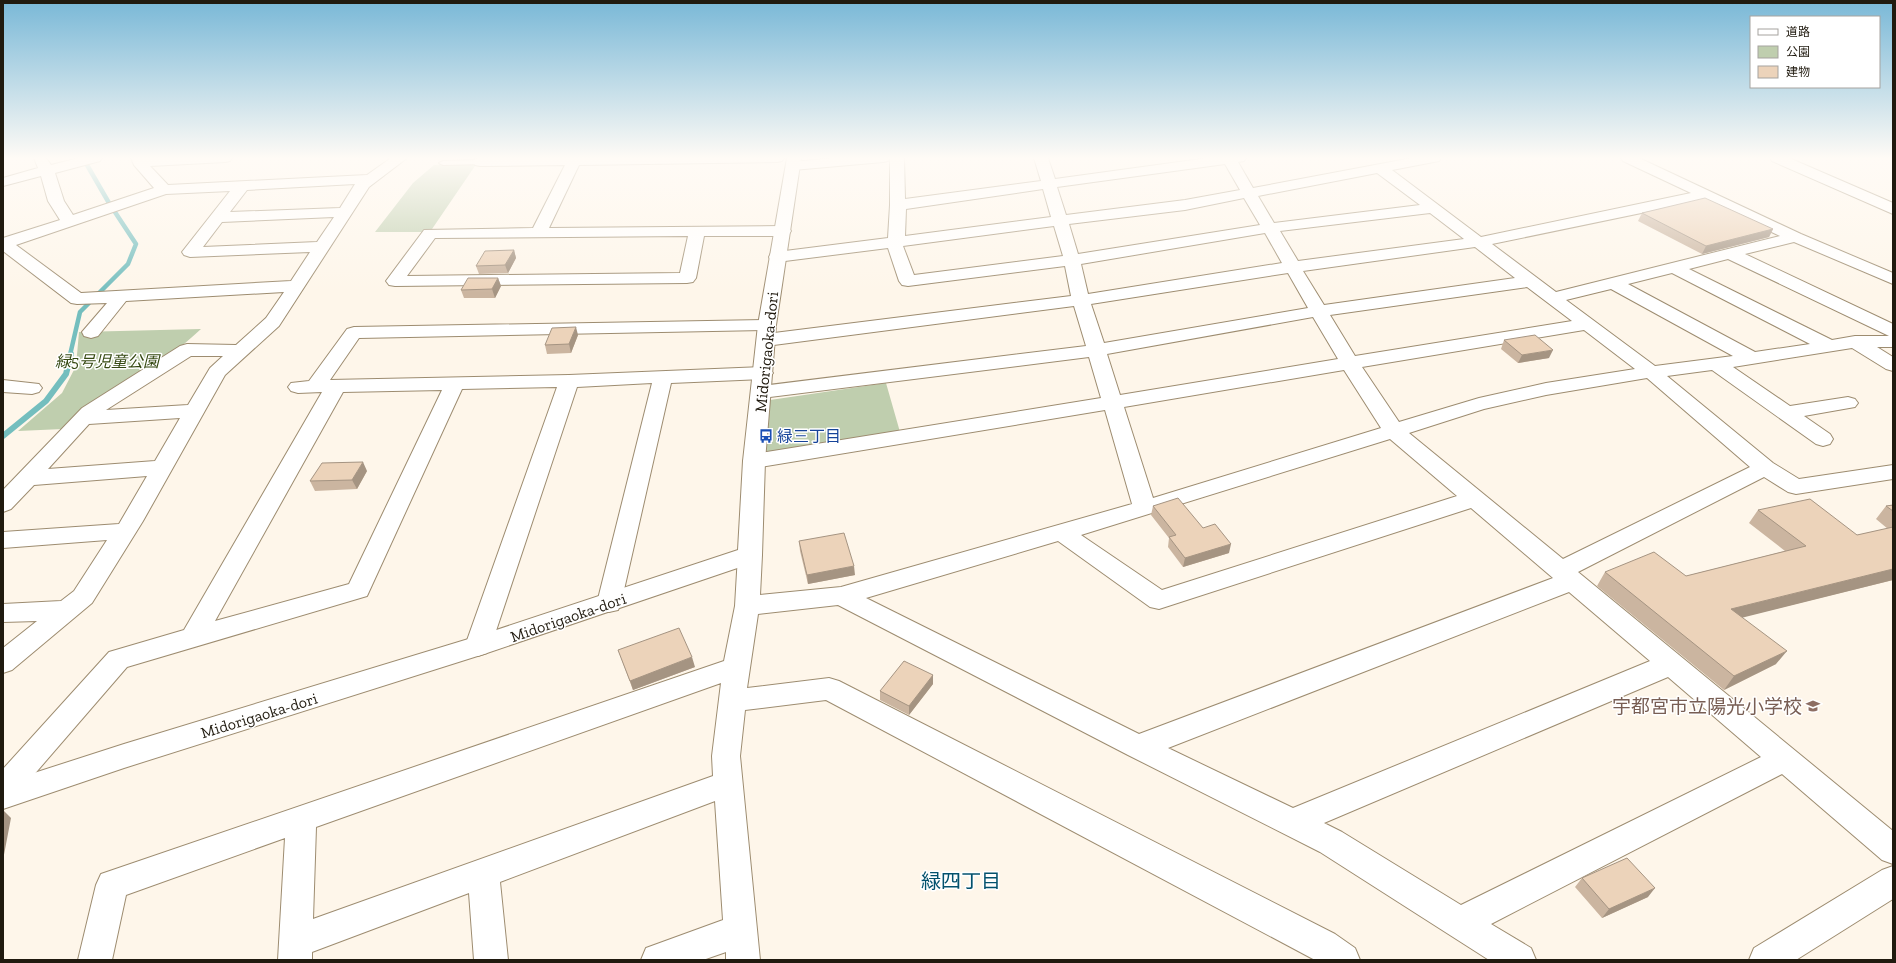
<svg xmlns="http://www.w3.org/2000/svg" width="1896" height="963" font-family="'Zilla Slab','Noto Sans JP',serif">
	<rect width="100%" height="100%" fill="#fef6ea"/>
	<!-- green -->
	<path fill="#bfceae" d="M 477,163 L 430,232 L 375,232 L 413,183 L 434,165 Z
		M 201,329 C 180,349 155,366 130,382 C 107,397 81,408 63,429 L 18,431 L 62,393 L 76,366 L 79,332 Z
		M 886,383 L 900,432 L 766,455 L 770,400 Z"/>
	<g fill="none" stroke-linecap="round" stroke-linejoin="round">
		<!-- stream-far1 -->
		<path stroke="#74bebe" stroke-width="4.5" d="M 70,355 L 80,312 L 128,264 L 136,244 L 109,203 L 83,158"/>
		<!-- stream -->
		<path stroke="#74bebe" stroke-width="6" d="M 3,436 L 46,401 L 66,374 L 71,354"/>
		<defs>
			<path id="lane" d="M 480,160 L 484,162 L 483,164 L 443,165 L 439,163 L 443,161 Z"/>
			<path id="street" d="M 34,158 L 46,158 L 51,165 L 79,158 L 102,158 L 100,161 L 55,173 L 64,201 L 73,215 L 154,188 L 134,165 L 131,158 L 232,158 L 230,161 L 225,162 L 150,166 L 168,185 L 367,175 L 391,158 L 407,158 L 369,187 L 279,326 L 225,375 L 143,521 L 92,603 L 12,670 L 3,673 L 3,648 L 37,621 L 3,622 L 3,604 L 61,601 L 74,591 L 107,540 L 3,548 L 3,532 L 119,524 L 147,476 L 34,485 L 11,509 L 3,512 L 3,490 L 82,408 L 180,346 L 187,344 L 236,345 L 266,318 L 284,292 L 126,301 L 98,336 L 91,338 L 84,336 L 82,332 L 107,303 L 77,304 L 71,303 L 3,251 L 3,238 L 60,220 L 48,201 L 41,176 L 3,186 L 3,178 L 38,168 ZM 355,184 L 340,208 L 230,212 L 247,190 ZM 230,191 L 182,252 L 184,255 L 190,257 L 310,252 L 291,281 L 81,293 L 16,245 L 166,194 ZM 334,217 L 317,242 L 203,247 L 222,222 ZM 191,356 L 223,356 L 210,368 L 188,405 L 106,410 ZM 180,418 L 155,461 L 48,469 L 89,424 Z
				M 479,158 L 784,158 L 782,161 L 777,162 L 579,165 L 549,228 L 783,226 L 789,228 L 791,231 L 789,234 L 783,236 L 704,236 L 696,278 L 693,282 L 687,283 L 395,286 L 389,285 L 386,281 L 424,230 L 533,228 L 565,165 L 480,166 L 475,165 L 473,162 L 475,159 ZM 688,236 L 680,273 L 407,276 L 435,238 Z
				M 835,158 L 904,158 L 905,199 L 1041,181 L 1034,158 L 1048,158 L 1055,179 L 1208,158 L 1246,158 L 1244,161 L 1238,162 L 1253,188 L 1412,158 L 1441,158 L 1439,161 L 1392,170 L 1481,237 L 1691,193 L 1623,161 L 1621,158 L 1639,158 L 1801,234 L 1893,273 L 1893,284 L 1794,242 L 1745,254 L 1893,324 L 1893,347 L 1877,347 L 1893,357 L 1893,371 L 1886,369 L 1852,348 L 1733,367 L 1790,406 L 1848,397 L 1855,399 L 1858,403 L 1855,407 L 1804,416 L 1830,434 L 1833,439 L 1830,444 L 1823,446 L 1816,444 L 1712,370 L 1667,376 L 1773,463 L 1799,479 L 1893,465 L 1893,479 L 1796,494 L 1788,492 L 1764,477 L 1578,572 L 1893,831 L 1893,864 L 1882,860 L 1782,774 L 1491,924 L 1531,948 L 1536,960 L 1489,960 L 1320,852 L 1128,755 L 838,605 L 758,614 L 747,688 L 829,678 L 839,681 L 1335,934 L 1355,948 L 1360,960 L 1315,960 L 826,700 L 745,710 L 740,756 L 760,960 L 726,960 L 726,952 L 703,960 L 641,960 L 646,948 L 723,920 L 715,801 L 500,882 L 508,960 L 474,960 L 469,893 L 312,952 L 312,960 L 278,960 L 285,838 L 126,895 L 112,960 L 78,960 L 96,885 L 101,874 L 724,661 L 735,606 L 738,555 L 742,549 L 750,547 L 758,549 L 762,555 L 760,595 L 841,587 L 1132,504 L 1105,410 L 754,468 L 746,466 L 743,461 L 746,456 L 754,454 L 1101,398 L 1089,357 L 761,398 L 754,396 L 751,392 L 754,388 L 761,386 L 1086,346 L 1074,306 L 766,346 L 759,344 L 757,340 L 759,336 L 766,334 L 1071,296 L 1065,266 L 908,286 L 902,285 L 899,281 L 888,248 L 777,262 L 771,261 L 769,257 L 771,253 L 777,252 L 888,238 L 890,205 L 890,158 L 888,161 L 883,162 L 793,170 L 788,169 L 786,166 L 788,163 L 793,162 ZM 1225,164 L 1240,190 L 1185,200 L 1066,215 L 1057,187 ZM 1377,173 L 1420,205 L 1274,223 L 1258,196 ZM 1043,189 L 1051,217 L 905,236 L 906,209 ZM 1244,198 L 1260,225 L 1078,254 L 1069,224 L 1185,210 ZM 1704,200 L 1780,236 L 1556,292 L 1492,244 ZM 1430,213 L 1464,239 L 1298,261 L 1280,231 ZM 1054,226 L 1063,256 L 914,275 L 903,246 ZM 1265,233 L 1282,263 L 1088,294 L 1081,264 ZM 1475,247 L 1515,278 L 1324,305 L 1303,271 ZM 1728,259 L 1887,335 L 1889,336 L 1855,336 L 1832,340 L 1689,269 ZM 1288,273 L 1308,308 L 1104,343 L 1091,304 ZM 1672,273 L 1810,344 L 1755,352 L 1628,284 ZM 1527,287 L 1572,321 L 1355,356 L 1330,315 ZM 1611,289 L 1733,356 L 1655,366 L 1566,300 ZM 1313,317 L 1338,359 L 1120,395 L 1107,354 ZM 1584,330 L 1635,369 L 1546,383 L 1479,398 L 1399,422 L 1362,367 ZM 1344,370 L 1381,428 L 1153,498 L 1124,407 ZM 1647,378 L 1750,467 L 1563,559 L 1409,433 L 1484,409 L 1546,395 ZM 1390,439 L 1457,496 L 1162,590 L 1081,535 ZM 1471,508 L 1553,578 L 1139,734 L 866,598 L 1058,541 L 1150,607 L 1159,609 ZM 1569,592 L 1650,661 L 1293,808 L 1168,748 ZM 1668,677 L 1761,757 L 1461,905 L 1342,832 L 1324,823 ZM 721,683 L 712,756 L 713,776 L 313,919 L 316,827 Z
				M 1770,158 L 1789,158 L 1893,203 L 1893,214 L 1772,161 Z
				M 767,320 L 773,321 L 776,325 L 773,329 L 767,330 L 359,338 L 330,380 L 569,375 L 763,367 L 770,369 L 773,373 L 770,377 L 763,379 L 671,383 L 621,603 L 618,610 L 609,612 L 600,610 L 597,603 L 652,383 L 577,387 L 491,646 L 487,653 L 478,656 L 469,653 L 465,646 L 557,387 L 462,389 L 367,596 L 127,667 L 13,799 L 3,803 L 3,769 L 109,652 L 184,630 L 322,392 L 298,393 L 291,391 L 288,387 L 291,383 L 309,381 L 347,329 L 354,327 ZM 442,390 L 349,584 L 215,621 L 343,392 Z
				M 3,380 L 39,384 L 42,388 L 39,392 L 32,394 L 3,392 Z
				M 1893,866 L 1893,899 L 1796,960 L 1749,960 L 1754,948 L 1882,870 Z"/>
			<path id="secondary" d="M 787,158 L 801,158 L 776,325 L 765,461 L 762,555 L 758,561 L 487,653 L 124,768 L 3,809 L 3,783 L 124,744 L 475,637 L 738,550 L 743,461 L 758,325 Z"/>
		</defs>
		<!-- lane casing -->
		<use href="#lane" stroke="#9d8c70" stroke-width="2"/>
		<!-- street casing -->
		<use href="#street" stroke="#9d8c70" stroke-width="2"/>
		<!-- secondary casing -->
		<use href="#secondary" stroke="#9d8c70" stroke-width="2"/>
		<!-- lane -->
		<use href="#lane" fill="#fff" fill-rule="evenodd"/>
		<!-- street -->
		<use href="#street" fill="#fff" fill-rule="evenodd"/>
		<!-- secondary -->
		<use href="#secondary" fill="#fff" fill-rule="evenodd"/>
	</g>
	<!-- wall -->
	<path fill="#cbb5a0" d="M 1642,213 L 1773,229 L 1769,237 L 1702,254 L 1638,221 Z
		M 514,250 L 516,258 L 508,273 L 479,274 L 476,266 Z
		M 498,278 L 501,286 L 495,298 L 464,298 L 461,290 Z
		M 578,335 L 571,353 L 547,354 L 545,345 Z
		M 1504,340 L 1549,358 L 1518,363 L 1501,349 Z
		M 367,471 L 357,489 L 315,491 L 310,481 Z
		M 1893,505 L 1893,580 L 1742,617 L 1776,664 L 1724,690 L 1597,586 L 1605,572 L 1686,576 L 1785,551 L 1749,523 L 1758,510 L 1857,535 L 1888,529 L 1876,519 L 1886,506 Z
		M 1153,506 L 1203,528 L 1229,553 L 1183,567 L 1168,547 L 1169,538 L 1151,515 Z
		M 799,541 L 855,575 L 808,584 L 800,551 Z
		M 618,650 L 695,667 L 633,690 Z
		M 933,675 L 933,684 L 909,715 L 880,700 L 880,691 Z
		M 1582,878 L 1648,897 L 1602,918 L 1575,887 Z"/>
	<!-- shaded-wall -->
	<path fill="#a59482" d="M 1773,229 L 1769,237 L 1702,254 L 1706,246 Z
		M 514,250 L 516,258 L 508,273 L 505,265 Z
		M 498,278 L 501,286 L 495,298 L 492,289 Z
		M 576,327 L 578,335 L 571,353 L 569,344 Z
		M 1553,350 L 1549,358 L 1518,363 L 1522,355 Z
		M 363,462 L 367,471 L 357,489 L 352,480 Z
		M 1231,544 L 1229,553 L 1183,567 L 1185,558 Z
		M 854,566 L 855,575 L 808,584 L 807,575 Z
		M 1893,569 L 1893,580 L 1721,623 L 1731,609 Z
		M 1787,651 L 1776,664 L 1724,690 L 1734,676 Z
		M 692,657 L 695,667 L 633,690 L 630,681 Z
		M 933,675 L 933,684 L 909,715 L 909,706 Z
		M 3,810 L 11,818 L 3,860 Z
		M 1655,888 L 1648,897 L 1602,918 L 1609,909 Z"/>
	<!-- building -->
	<path fill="#ecd3ba" stroke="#a59482" d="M 1705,198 L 1773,229 L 1706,246 L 1642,213 Z
		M 514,250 L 505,265 L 476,266 L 485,251 Z
		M 468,278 L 498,278 L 492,289 L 461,290 Z
		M 576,327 L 569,344 L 545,345 L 552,328 Z
		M 1535,335 L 1553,350 L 1522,355 L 1504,340 Z
		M 363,462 L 352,480 L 310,481 L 322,463 Z
		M 1178,498 L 1203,528 L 1215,524 L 1231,544 L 1185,558 L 1169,537 L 1176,535 L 1153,506 Z
		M 1810,499 L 1857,535 L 1893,527 L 1893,569 L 1731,609 L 1787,651 L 1734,676 L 1605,572 L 1654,552 L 1686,576 L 1806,546 L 1758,510 Z
		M 1893,505 L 1893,511 L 1886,506 Z
		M 844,533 L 854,566 L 807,575 L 799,541 Z
		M 679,628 L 692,657 L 630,681 L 618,650 Z
		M 904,661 L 933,675 L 909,706 L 880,691 Z
		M 1627,858 L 1655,888 L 1609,909 L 1582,878 Z"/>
	<!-- sky -->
	<linearGradient id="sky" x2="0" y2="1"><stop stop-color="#79b8d7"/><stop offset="0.54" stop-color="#fffbf6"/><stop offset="1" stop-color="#fffbf6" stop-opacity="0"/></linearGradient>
	<rect width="1896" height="293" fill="url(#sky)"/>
	<!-- icons -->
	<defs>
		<symbol id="bus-bare" viewBox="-9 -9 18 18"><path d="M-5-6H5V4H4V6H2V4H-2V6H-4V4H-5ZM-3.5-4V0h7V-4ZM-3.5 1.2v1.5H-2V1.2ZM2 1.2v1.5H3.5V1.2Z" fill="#1a4fb4" stroke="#fff" stroke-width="2.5" paint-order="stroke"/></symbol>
		<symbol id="school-bare" viewBox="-9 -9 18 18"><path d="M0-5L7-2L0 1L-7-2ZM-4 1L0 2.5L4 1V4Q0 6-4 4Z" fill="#8d6e63" stroke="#fff" stroke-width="2.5" paint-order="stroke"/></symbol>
	</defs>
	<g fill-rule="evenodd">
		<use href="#bus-bare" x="756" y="426" width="20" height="20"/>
		<use href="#school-bare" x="1803" y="696" width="20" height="20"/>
	</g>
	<g text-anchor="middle" stroke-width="3" stroke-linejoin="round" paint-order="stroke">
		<!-- street labels -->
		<g font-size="16" fill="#201a0f" stroke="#fff">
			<text transform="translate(766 352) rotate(-84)" y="6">Midorigaoka-dori</text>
			<text transform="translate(568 617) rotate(-19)" y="6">Midorigaoka-dori</text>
			<text transform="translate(259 715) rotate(-17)" y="6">Midorigaoka-dori</text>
		</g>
		<!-- park labels -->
		<g font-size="16" font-style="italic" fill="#344811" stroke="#fff">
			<text x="107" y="367">緑5号児童公園</text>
		</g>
		<!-- transit labels -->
		<g font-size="16" fill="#164399" stroke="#fff" text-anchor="start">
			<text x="777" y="442">緑三丁目</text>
		</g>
		<!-- near-education labels -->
		<g font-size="19" fill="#785e54" stroke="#fff" text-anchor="end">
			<text x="1802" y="713">宇都宮市立陽光小学校</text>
		</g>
		<!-- near-neighbourhood labels -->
		<g font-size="20" fill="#03516d" stroke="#fff">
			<text x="961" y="888">緑四丁目</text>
		</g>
	</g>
	<!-- border -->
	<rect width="1896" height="963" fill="none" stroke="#201a0f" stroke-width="8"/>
	<!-- legend -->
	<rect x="1750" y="16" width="130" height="72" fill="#ffffff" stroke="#a6a39f"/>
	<rect x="1758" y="29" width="20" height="6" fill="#ffffff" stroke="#a6a39f"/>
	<text x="1786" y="36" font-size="12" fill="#201a0f">道路</text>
	<rect x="1758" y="46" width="20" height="12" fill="#bfceae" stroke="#a6a39f"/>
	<text x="1786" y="56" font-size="12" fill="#201a0f">公園</text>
	<rect x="1758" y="66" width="20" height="12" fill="#ecd3ba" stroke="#a6a39f"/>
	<text x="1786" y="76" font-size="12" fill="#201a0f">建物</text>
</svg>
